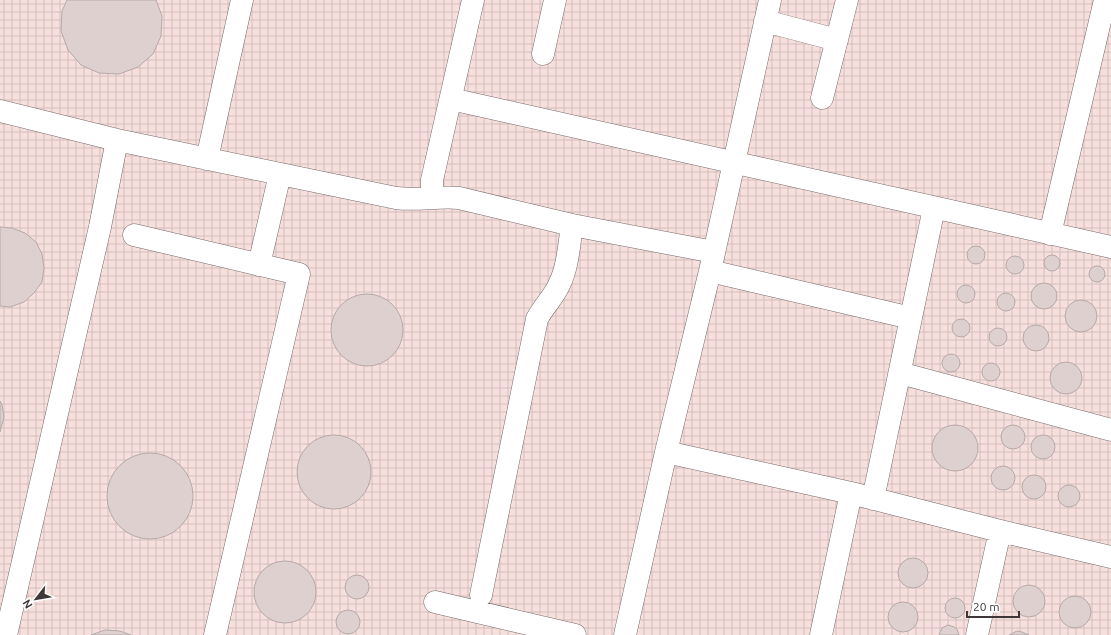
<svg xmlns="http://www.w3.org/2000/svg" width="1111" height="635" font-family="Ubuntu,sans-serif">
	<defs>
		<pattern id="industrial-grid" width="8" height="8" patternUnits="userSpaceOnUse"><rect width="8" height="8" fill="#f6dfdd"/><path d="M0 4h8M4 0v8" fill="none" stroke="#d4c0be"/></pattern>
	</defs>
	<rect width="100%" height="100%" fill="#fbedec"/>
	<!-- industrial -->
	<path fill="url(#industrial-grid)" d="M 0,0 L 1111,0 L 1111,635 L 0,635 Z"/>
	<!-- building -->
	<path fill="#ded0cf" stroke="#b6a9a7" d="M 67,0 L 156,0 L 162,16 L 161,36 L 153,54 L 138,67 L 119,74 L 99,73 L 81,65 L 68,50 L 61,31 L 62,11 Z
		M 0,227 L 12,228 L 25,233 L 36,242 L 42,254 L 44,268 L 42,282 L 34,293 L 24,302 L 10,307 L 0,306 Z
		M967 255a9 9 0 1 1 18 0a9 9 0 1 1-18 0Z
		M1044 263a8 8 0 1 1 16 0a8 8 0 1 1-16 0Z
		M1006 265a9 9 0 1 1 18 0a9 9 0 1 1-18 0Z
		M1089 274a8 8 0 1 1 16 0a8 8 0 1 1-16 0Z
		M1031 296a13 13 0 1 1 26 0a13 13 0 1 1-26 0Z
		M957 294a9 9 0 1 1 18 0a9 9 0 1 1-18 0Z
		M997 302a9 9 0 1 1 18 0a9 9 0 1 1-18 0Z
		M331 330a36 36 0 1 1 72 0a36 36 0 1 1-72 0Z
		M1065 316a16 16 0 1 1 32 0a16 16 0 1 1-32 0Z
		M952 328a9 9 0 1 1 18 0a9 9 0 1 1-18 0Z
		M1023 338a13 13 0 1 1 26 0a13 13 0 1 1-26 0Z
		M989 337a9 9 0 1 1 18 0a9 9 0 1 1-18 0Z
		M942 363a9 9 0 1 1 18 0a9 9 0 1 1-18 0Z
		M1050 378a16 16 0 1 1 32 0a16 16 0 1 1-32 0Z
		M982 372a9 9 0 1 1 18 0a9 9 0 1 1-18 0Z
		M 0,401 L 2,405 L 4,417 L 0,432 Z
		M932 448a23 23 0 1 1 46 0a23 23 0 1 1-46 0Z
		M1001 437a12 12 0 1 1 24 0a12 12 0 1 1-24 0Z
		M1031 447a12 12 0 1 1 24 0a12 12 0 1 1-24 0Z
		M297 472a37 37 0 1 1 74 0a37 37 0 1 1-74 0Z
		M107 496a43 43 0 1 1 86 0a43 43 0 1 1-86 0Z
		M991 478a12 12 0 1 1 24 0a12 12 0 1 1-24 0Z
		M1022 487a12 12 0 1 1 24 0a12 12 0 1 1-24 0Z
		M1058 496a11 11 0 1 1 22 0a11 11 0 1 1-22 0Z
		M898 573a15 15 0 1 1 30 0a15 15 0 1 1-30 0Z
		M254 592a31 31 0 1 1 62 0a31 31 0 1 1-62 0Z
		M345 587a12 12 0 1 1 24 0a12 12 0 1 1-24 0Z
		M1013 601a16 16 0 1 1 32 0a16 16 0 1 1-32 0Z
		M1059 612a16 16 0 1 1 32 0a16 16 0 1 1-32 0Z
		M945 608a10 10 0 1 1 20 0a10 10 0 1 1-20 0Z
		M888 617a15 15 0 1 1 30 0a15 15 0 1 1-30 0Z
		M336 622a12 12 0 1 1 24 0a12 12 0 1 1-24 0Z
		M 948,625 L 954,627 L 957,629 L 959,635 L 939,635 L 942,628 Z
		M 105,630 L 120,631 L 131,635 L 91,635 Z
		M 1017,631 L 1022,632 L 1029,635 L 1009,635 Z"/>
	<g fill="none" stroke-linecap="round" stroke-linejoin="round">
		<defs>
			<path id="minor" d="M 765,21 L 837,40
				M 543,54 L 555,0
				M 822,98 L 847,0
				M 451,99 L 1111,247
				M 0,111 L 117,140 L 396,198 C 417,201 438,196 459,198 L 572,225 L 714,252
				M 207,159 L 242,0
				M 433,197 L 432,189 L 432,180 L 473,0
				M 1050,234 L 1105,0
				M 134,235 L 299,274 L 215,635
				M 259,265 L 280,174
				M 710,271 L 911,318
				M 900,373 L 1111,430
				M 666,452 L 851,493 L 1000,531 L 1111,557
				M 873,499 L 934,208
				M 481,595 L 537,319 C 543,307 553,298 559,285 C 568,267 569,245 572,225
				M 435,602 L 575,635
				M 6,635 L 100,227 L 117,140
				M 625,635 L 666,452 L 710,271 L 770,0
				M 821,635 L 851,493
				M 977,635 L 1000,531"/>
		</defs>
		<!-- minor casing -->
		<use href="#minor" stroke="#776b6a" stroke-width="23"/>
		<!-- minor -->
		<use href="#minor" stroke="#fff" stroke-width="22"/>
	</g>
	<!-- north arrow -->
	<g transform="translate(36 599) rotate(239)" stroke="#ffffff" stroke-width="3" paint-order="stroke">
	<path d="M0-3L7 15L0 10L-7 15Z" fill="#3d3837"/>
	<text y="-6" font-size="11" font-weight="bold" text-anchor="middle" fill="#3d3837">N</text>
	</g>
	<!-- scale -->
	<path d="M967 611v6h52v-6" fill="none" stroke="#3d3837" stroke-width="2"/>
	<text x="973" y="611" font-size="12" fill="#3d3837" stroke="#ffffff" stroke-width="3" paint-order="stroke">20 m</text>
</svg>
